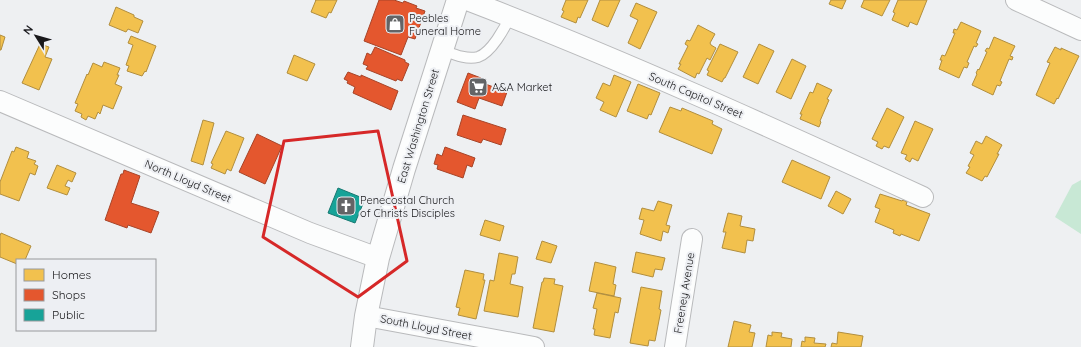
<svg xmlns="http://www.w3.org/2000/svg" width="1081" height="347" font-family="Quicksand,sans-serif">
	<rect width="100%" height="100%" fill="#eef0f2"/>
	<!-- green -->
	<path fill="#c8e8d5" d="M 1081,180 L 1081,234 L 1055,217 L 1072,185 Z"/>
	<!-- homes -->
	<path fill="#f2c14e" stroke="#b18e3e" d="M 315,0 L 337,0 L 331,13 L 329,12 L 326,18 L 311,12 L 316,0 Z
		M 566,0 L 588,0 L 580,18 L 578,17 L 576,23 L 561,17 L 564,11 L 562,10 Z
		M 600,0 L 620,0 L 608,27 L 592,20 Z
		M 831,0 L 846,0 L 842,9 L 829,4 Z
		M 864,0 L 890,0 L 882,16 L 861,7 Z
		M 898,0 L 927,0 L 917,25 L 910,22 L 908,27 L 892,20 L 895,13 L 893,12 Z
		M 636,3 L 657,12 L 640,49 L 628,43 L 638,20 L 630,16 Z
		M 116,7 L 134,15 L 134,17 L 143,21 L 138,33 L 128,29 L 126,32 L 109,25 Z
		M 961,22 L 981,31 L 976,43 L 978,44 L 976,47 L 974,46 L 967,62 L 969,63 L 967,68 L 964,67 L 959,78 L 939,69 L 942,60 L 940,60 L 942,55 L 945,56 L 955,33 L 953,33 L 954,29 L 957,30 Z
		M 698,25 L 715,34 L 710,43 L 711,45 L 716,48 L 710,60 L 707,58 L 699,74 L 697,73 L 695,78 L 678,69 L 681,64 L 679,64 L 688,46 L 685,44 L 687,40 L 690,41 Z
		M 0,35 L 5,37 L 1,50 L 0,50 Z
		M 131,36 L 156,46 L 146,72 L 145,71 L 142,76 L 127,71 L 129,66 L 126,65 L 133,45 L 128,43 Z
		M 994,37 L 1015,46 L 1010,56 L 1013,57 L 1012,60 L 1009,59 L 1000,81 L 1002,82 L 1000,86 L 997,85 L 993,95 L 972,85 L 977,74 L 976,73 L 978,69 L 979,70 L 987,52 L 985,51 L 987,48 L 989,49 Z
		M 40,44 L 49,47 L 45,57 L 52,59 L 39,90 L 22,83 Z
		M 720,44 L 738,52 L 725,78 L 724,78 L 722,82 L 707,75 L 709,71 L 707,70 Z
		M 759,44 L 774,51 L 758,84 L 743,77 Z
		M 1055,47 L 1061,50 L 1061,48 L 1079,56 L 1058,99 L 1057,98 L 1054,104 L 1036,95 L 1050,63 L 1047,62 Z
		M 294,55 L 315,64 L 307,81 L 287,73 Z
		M 792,59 L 806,66 L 791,99 L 776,92 Z
		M 104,62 L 120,68 L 117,75 L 119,75 L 115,84 L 122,87 L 113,109 L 103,105 L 100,114 L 98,112 L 95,119 L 88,116 L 86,120 L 81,117 L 82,114 L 75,111 L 78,104 L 75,103 L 87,74 L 88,75 L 93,63 L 102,67 Z
		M 614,75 L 631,82 L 616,117 L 600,110 L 604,102 L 596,98 L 603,83 L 610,86 Z
		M 817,83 L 832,90 L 827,99 L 829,100 L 820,121 L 821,122 L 819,127 L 800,119 L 802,114 L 800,114 L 810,92 L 813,93 Z
		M 638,84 L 660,93 L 651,115 L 649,114 L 647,119 L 627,111 Z
		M 670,107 L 681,111 L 682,108 L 713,121 L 712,124 L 722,129 L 712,154 L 659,132 Z
		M 887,108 L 904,117 L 889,148 L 884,146 L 882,149 L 876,146 L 878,142 L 872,139 Z
		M 203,120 L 214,123 L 203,165 L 191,161 Z
		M 915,121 L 933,129 L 918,161 L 912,158 L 910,162 L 905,159 L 907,155 L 901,153 Z
		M 226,131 L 244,138 L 231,171 L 227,169 L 225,174 L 211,168 L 213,164 L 211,163 Z
		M 986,136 L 1002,145 L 997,154 L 999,154 L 987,177 L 985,176 L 982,181 L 966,173 L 970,167 L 968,166 L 974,155 L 970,153 L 976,141 L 982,144 Z
		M 16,147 L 29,152 L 27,158 L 36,161 L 34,164 L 38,166 L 35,175 L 30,173 L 19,201 L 0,194 L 0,182 L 12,151 L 14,152 Z
		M 792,160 L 830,177 L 821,199 L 782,182 Z
		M 57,165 L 76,173 L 72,182 L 68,180 L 65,186 L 70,188 L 67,195 L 47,188 Z
		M 836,191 L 851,199 L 843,214 L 828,206 Z
		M 880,194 L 902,201 L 903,200 L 907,202 L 906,205 L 930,214 L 919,241 L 901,234 L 900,236 L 893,233 L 894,230 L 875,222 L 880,209 L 875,207 Z
		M 658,201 L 672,205 L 666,225 L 670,226 L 668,233 L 663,231 L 661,241 L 640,234 L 644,220 L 639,219 L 642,208 L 654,211 Z
		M 728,213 L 742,216 L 740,226 L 755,229 L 753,241 L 747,240 L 745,253 L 722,248 L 726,232 L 723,232 Z
		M 485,220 L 504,226 L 500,241 L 480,235 Z
		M 1,233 L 31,246 L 25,260 L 17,260 L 17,264 L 0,257 L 0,236 Z
		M 542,241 L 557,246 L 551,263 L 536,259 Z
		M 636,252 L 665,258 L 662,270 L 655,269 L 653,277 L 632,272 Z
		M 499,253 L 518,257 L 515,274 L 512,274 L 510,284 L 523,287 L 518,317 L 484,311 L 490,280 L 494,281 Z
		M 595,262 L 616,267 L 613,284 L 616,285 L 614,296 L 589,291 Z
		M 465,270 L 484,274 L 483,280 L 485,280 L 476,319 L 458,315 L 460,308 L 456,307 Z
		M 544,278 L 555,279 L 554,284 L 563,286 L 554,332 L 533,328 L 542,282 L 543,282 Z
		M 641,287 L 662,291 L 659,309 L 661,310 L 655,341 L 649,340 L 648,346 L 630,343 Z
		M 597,293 L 621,298 L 618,313 L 615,312 L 610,338 L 594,335 L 595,329 L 593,329 L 597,309 L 593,308 Z
		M 734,321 L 751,325 L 749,332 L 755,333 L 752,347 L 728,347 Z
		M 772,332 L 782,333 L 781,337 L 792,339 L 791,347 L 766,347 L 768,335 L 772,336 Z
		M 838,332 L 863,336 L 861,347 L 831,347 L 832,343 L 837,344 Z
		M 805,337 L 815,338 L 814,343 L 826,344 L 825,347 L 801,347 L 802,341 L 805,342 Z"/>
	<!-- shops -->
	<path fill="#e4572e" stroke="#a74428" d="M 379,0 L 394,0 L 403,3 L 404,1 L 417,6 L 416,8 L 425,11 L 415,39 L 408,37 L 401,55 L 364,41 Z
		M 375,47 L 405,60 L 405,62 L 409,64 L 402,81 L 397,79 L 396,81 L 366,69 L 368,66 L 363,64 L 367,53 L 371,55 Z
		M 348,72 L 361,77 L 361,75 L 398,91 L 391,110 L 353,93 L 355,87 L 347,83 L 348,81 L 344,79 Z
		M 468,73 L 481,78 L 480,82 L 507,92 L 502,106 L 479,98 L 475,109 L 457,102 Z
		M 463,115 L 506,129 L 501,145 L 483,139 L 481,143 L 457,135 Z
		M 257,134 L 282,146 L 265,184 L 239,172 Z
		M 445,147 L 475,158 L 472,167 L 467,165 L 463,178 L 437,169 L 438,165 L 434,164 L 437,154 L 442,156 Z
		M 124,170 L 140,176 L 131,203 L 159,212 L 151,233 L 128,225 L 127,228 L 105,220 L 121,174 L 123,174 Z"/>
	<!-- public -->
	<path fill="#17a398" stroke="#177972" d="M 338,188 L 365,199 L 355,223 L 328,213 Z"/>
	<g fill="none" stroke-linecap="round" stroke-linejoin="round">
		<defs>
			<path id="service" d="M 442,50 C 453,54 466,60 478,57 C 491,53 505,28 510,16"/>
			<path id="minor" d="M 467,0 C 621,59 772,128 923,197
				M 1016,0 L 1081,30
				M 0,101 L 310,233 L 378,258
				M 366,316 L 534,347
				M 675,347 L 692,239"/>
			<path id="secondary" d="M 362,347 L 366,316 L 378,258 L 404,169 L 458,0"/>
		</defs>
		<!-- service casing -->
		<use href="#service" stroke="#b9babc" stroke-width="12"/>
		<!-- minor casing -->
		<use href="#minor" stroke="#b9babc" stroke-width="22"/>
		<!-- secondary casing -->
		<use href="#secondary" stroke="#b9babc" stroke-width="24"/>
		<!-- service -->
		<use href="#service" stroke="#fcfdfd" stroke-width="10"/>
		<!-- minor -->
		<use href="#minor" stroke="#fcfdfd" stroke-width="20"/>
		<!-- secondary -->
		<use href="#secondary" stroke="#fcfdfd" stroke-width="22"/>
	</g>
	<!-- marked area -->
	<path fill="none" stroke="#d62828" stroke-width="3" stroke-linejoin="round" d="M 378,131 L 407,261 L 358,297 L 263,237 L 284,141 Z"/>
	<!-- icons -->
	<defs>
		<symbol id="shop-square" viewBox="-11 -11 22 22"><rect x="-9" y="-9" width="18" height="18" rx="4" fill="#636466" stroke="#edeff3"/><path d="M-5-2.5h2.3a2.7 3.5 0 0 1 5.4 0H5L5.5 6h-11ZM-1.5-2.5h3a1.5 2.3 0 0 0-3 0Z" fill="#fff"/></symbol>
		<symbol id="supermarket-square" viewBox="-11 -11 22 22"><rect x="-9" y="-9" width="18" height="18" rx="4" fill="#636466" stroke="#edeff3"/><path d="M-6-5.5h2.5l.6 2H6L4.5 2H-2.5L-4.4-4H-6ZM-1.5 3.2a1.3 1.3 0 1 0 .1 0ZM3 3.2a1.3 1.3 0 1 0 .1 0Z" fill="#fff"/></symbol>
		<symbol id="church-square" viewBox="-11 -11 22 22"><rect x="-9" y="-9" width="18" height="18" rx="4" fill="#636466" stroke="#edeff3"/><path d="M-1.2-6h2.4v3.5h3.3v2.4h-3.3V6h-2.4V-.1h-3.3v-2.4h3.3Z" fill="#fff"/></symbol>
	</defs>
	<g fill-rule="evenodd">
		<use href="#shop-square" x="384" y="13" width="22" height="22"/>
		<use href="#supermarket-square" x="467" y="76" width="22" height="22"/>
		<use href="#church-square" x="335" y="195" width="22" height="22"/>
	</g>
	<g text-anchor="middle" stroke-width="4" stroke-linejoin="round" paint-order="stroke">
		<!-- poi labels -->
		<g font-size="11" fill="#18181a" stroke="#edeff3" text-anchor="start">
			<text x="409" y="22">Peebles<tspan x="409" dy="13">Funeral Home</tspan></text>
			<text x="492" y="91">A&amp;A Market</text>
			<text x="360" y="204">Penecostal Church<tspan x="360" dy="13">of Christs Disciples</tspan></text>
		</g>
		<!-- street labels -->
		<g font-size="11" fill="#18181a" stroke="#edeff3">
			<text transform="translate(696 95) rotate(23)" y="4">South Capitol Street</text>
			<text transform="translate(418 126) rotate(-73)" y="4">East Washington Street</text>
			<text transform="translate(188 181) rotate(23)" y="4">North Lloyd Street</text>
			<text transform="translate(684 293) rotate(-81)" y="4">Freeney Avenue</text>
			<text transform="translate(426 327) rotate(11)" y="4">South Lloyd Street</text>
		</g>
	</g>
	<!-- legend -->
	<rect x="16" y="259" width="140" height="72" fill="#edeff3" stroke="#98999c"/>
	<rect x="24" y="269" width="20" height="12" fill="#f2c14e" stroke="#98999c"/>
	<text x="52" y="279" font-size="12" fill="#18181a">Homes</text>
	<rect x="24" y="289" width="20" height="12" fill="#e4572e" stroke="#98999c"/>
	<text x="52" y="299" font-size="12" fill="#18181a">Shops</text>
	<rect x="24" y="309" width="20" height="12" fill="#17a398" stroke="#98999c"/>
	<text x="52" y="319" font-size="12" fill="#18181a">Public</text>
	<!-- north arrow -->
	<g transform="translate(36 36) rotate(307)" stroke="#edeff3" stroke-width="3" paint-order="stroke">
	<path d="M0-3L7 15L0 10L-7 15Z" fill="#18181a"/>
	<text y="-6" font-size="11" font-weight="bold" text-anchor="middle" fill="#18181a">N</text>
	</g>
</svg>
